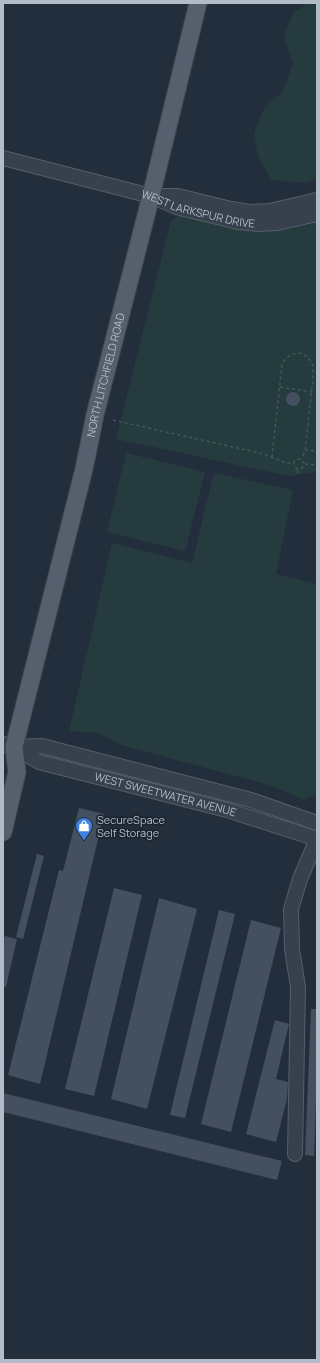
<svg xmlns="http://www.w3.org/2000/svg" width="320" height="1363" font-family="Manrope,sans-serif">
	<rect width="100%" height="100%" fill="#232e3c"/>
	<!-- green -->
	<path fill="#253b3d" d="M 308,3 L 317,3 L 317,179 L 304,183 L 271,180 L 258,156 L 254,133 L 264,108 L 283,91 L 293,63 L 284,37 L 293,13 Z
		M 183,212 L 317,217 L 317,472 L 289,476 L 116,439 L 171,220 Z
		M 126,453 L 205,472 L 185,551 L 107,532 Z
		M 214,473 L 293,490 L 276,574 L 317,584 L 317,787 L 315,794 L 303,800 L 273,786 L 121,745 L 98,733 L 69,731 L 112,543 L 192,563 Z"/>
	<!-- building -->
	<path fill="#445060" d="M286 399a7 7 0 1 1 14 0a7 7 0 1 1-14 0Z
		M 79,808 L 104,814 L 40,1084 L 8,1075 L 59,870 L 63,871 Z
		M 37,854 L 44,856 L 23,939 L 16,937 Z
		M 114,888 L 142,895 L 94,1096 L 65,1089 Z
		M 159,898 L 197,909 L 147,1109 L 111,1099 Z
		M 219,910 L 235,914 L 185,1118 L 170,1115 Z
		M 251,920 L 281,928 L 231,1132 L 201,1124 Z
		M 5,936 L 17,939 L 6,987 L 3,986 L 3,943 Z
		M 311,1009 L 317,1009 L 317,1072 L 314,1156 L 305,1155 Z
		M 275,1020 L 289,1024 L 276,1079 L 288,1082 L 287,1099 L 276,1142 L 246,1134 Z
		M 3,1093 L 282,1161 L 277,1180 L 3,1112 Z"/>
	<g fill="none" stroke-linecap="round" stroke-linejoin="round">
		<defs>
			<g id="minor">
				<path id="s1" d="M 3,158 L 151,196 L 176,207 L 238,222 L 258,224 L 277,223 L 317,214"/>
				<path d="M 157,196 L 178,196 L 231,209 L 250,212 L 270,211 L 317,200"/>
				<path id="s2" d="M 3,744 L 14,747 L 39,762 L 227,810 L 317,839"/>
				<path d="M 14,747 L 42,746 L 251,800 L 317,823"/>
				<path d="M 295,1154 L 298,987 L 292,949 L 291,909 L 300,879 L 317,839"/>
			</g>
			<g id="major">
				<path id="s3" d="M 3,832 L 17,772 L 14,747 L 84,469 L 95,415 L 151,196 L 198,3"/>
			</g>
		</defs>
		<!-- minor casing -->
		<use href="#minor" stroke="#555e6a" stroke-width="16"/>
		<!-- major casing -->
		<use href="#major" stroke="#404955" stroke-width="19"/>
		<!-- path -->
		<path stroke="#43585b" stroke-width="1.5" stroke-dasharray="3 3" stroke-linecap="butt" d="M 280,387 L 312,392
			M 113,420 L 264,454 L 286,463 L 294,463
			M 305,450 L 316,451
			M 272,457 L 282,364 C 289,352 303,348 311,362 C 314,366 313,373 313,378 L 305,450 L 302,459
			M294 464a5 5 0 1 1 10 0a5 5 0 1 1-10 0Z
			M 305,464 L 317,465
			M 297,473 L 298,469"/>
		<!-- minor -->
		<use href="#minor" stroke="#37404d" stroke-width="14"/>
		<!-- major -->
		<use href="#major" stroke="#555f6d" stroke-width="17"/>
	</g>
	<!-- icons -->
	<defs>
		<symbol id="shop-pin" viewBox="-11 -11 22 30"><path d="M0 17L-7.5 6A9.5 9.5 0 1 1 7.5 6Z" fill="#3f7fe0" stroke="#1c2531"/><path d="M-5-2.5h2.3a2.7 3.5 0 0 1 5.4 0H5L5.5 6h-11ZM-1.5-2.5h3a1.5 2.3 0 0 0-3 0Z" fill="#fff"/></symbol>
	</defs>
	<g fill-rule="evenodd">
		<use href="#shop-pin" x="74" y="816" width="20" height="27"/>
	</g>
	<g text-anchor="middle" stroke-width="3.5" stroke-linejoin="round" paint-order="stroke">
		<!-- street labels -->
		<g font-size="11" fill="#b3bbc8" stroke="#1c2531">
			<text dy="4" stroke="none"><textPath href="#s1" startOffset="202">WEST LARKSPUR DRIVE</textPath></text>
			<text dy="4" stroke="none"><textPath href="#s3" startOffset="470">NORTH LITCHFIELD ROAD</textPath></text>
			<text dy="4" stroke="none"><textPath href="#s2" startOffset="171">WEST SWEETWATER AVENUE</textPath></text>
		</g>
		<!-- poi labels -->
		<g font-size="11" fill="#b3bbc8" stroke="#1c2531" text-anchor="start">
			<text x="97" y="824">SecureSpace<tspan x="97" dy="13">Self Storage</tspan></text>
		</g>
	</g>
	<!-- border -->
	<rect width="320" height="1363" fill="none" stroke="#b3bbc8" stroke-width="8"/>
</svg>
